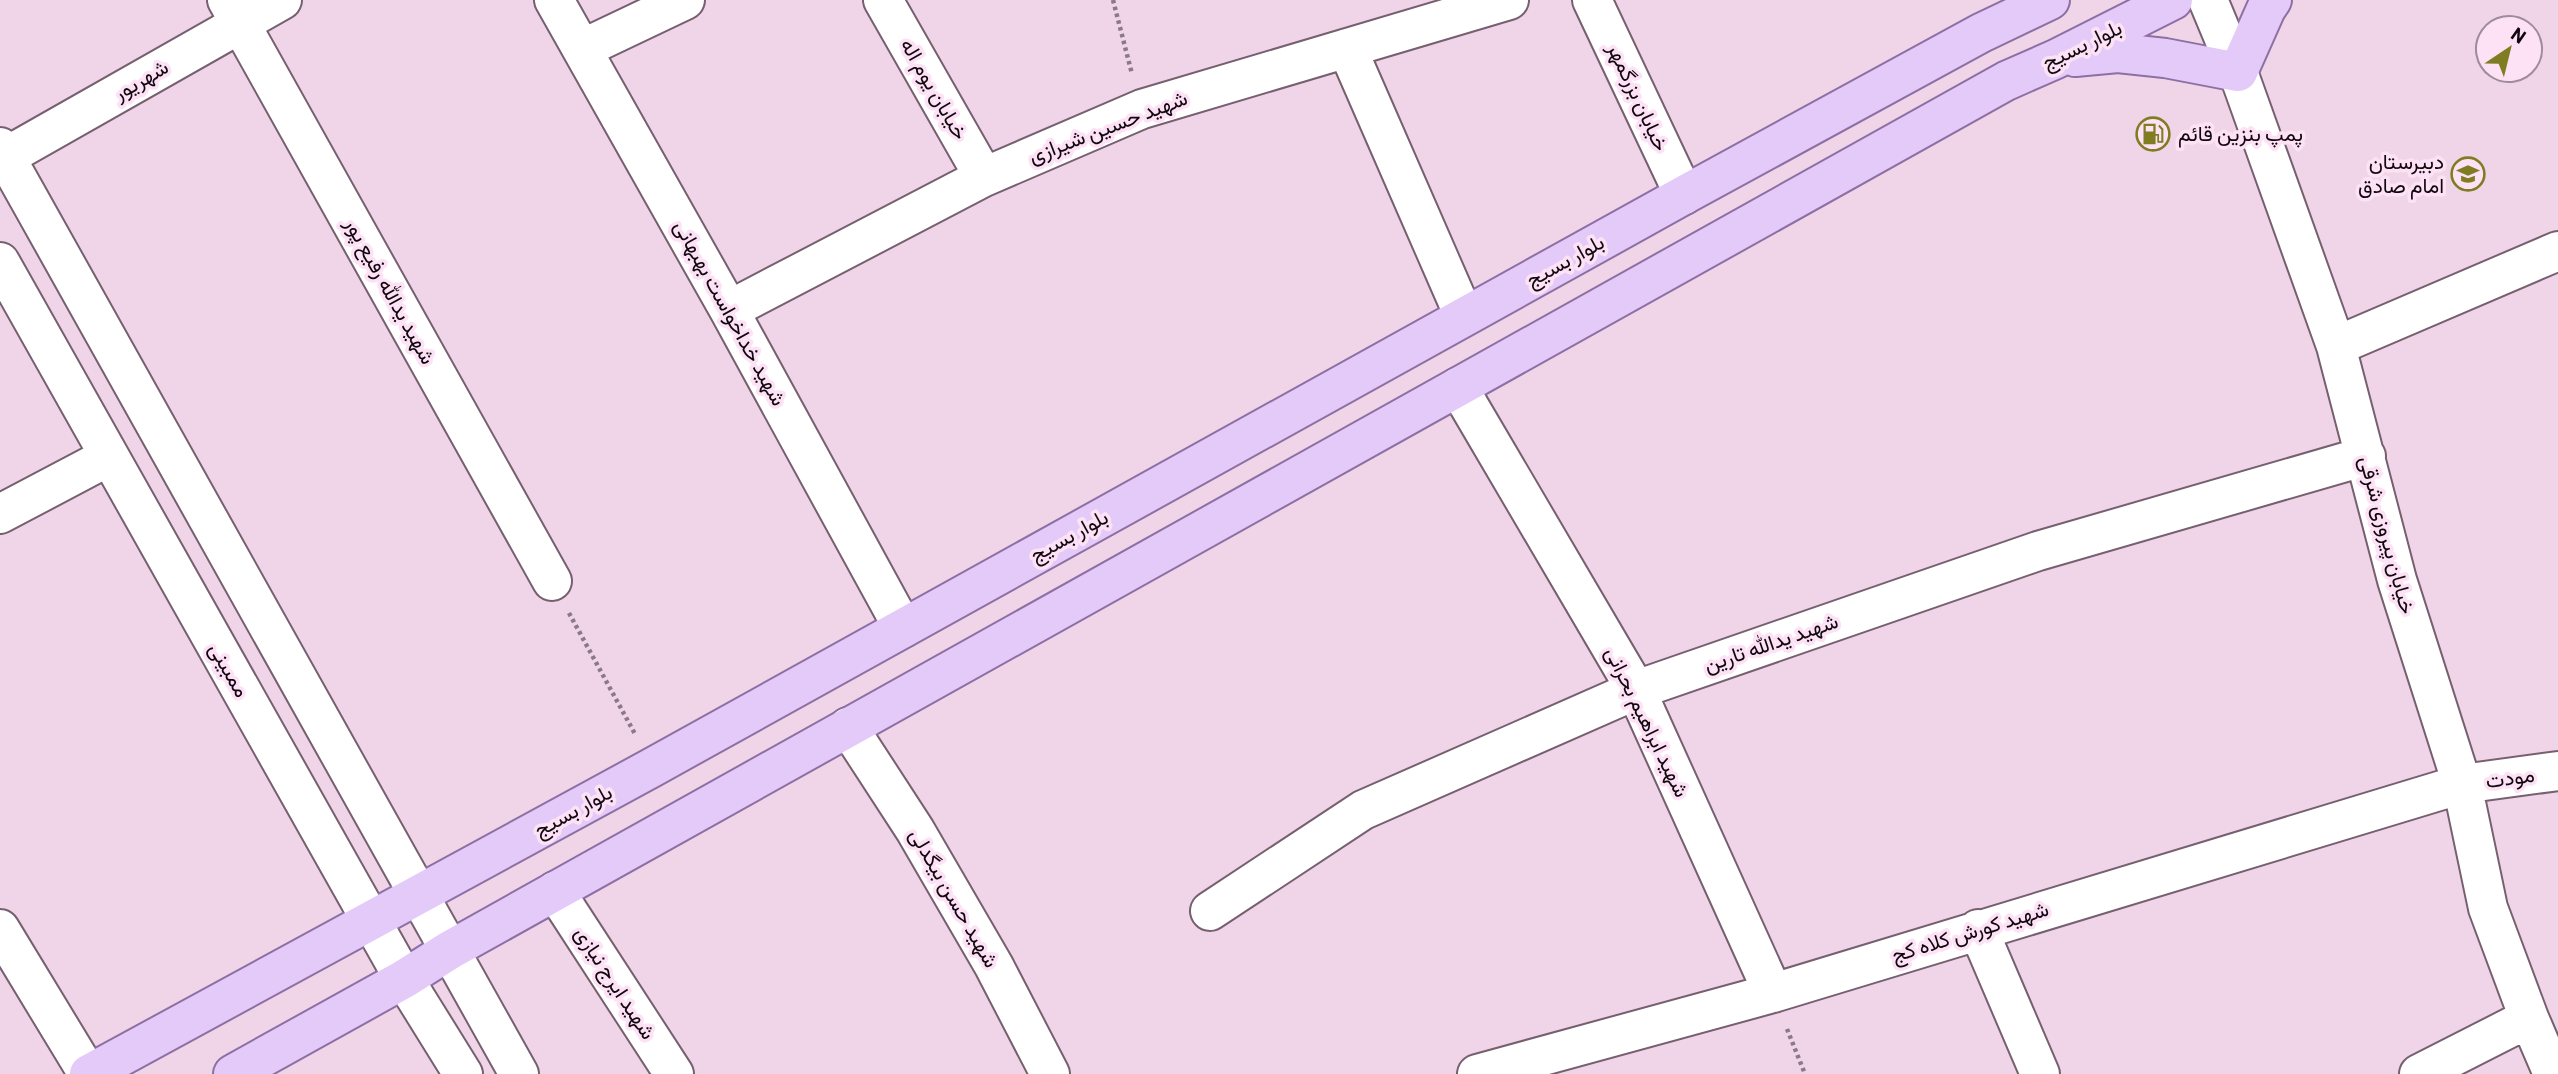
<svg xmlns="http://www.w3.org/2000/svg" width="2558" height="1074" font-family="Barlow,Vazirmatn,sans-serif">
	<rect width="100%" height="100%" fill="#f0d5e8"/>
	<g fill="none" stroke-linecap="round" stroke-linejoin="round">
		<defs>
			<path id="minor" d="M 227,0 L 552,581
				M 554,0 L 729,310 L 903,628
				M 883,0 L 984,177
				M 1592,0 L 1684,195
				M 2208,0 L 2238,72 L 2336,346 L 2397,580 L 2462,784 L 2488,908 L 2529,1018 L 2553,1074
				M 1347,48 L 1464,316
				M 582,49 L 685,0
				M 0,147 L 519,1074
				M 0,160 L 282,0
				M 0,262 L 404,979 L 463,1074
				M 729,310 L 984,177 L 1142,109 L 1509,0
				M 2336,346 L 2558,251
				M 1458,387 L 1636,690 L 1773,993
				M 0,514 L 108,457
				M 848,727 L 915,830 L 994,966 L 1050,1074
				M 555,891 L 674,1074
				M 1210,911 L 1363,810 L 1636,690 L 2038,551 L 2366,456
				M 0,929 L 88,1074
				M 1978,929 L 2040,1074
				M 1477,1074 L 1773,993 L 2462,784 L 2558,771
				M 2419,1074 L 2529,1018"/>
			<path id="major" d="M 2075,57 L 2118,53 L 2165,58 L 2238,72 L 2266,9 L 2272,0
				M 89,1074 L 653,767 L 1684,195 L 1981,33 L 2050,0
				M 233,1074 L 404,979 L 450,950 L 2006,81 L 2056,59 L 2173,0"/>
		</defs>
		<!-- minor casing -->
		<use href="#minor" stroke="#766070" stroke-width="42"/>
		<!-- major casing -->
		<use href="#major" stroke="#8e6fa4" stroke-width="42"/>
		<!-- path -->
		<path stroke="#8c7987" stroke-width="4.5" stroke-dasharray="3.5 3.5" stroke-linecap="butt" d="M 1113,0 L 1132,74
			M 569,613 L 635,734
			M 1787,1029 L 1805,1074"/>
		<!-- minor -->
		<use href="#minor" stroke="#fff" stroke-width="38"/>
		<!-- major -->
		<use href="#major" stroke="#e3caf8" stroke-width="38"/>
	</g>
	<!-- icons -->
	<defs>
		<symbol id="fuel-ring" viewBox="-11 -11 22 22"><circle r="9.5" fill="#fde2f6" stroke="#807c22" stroke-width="1.5"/><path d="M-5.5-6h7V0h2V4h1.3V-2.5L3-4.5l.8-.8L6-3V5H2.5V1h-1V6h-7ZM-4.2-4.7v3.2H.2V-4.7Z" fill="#807c22"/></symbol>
		<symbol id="school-ring" viewBox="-11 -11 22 22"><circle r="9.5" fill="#fde2f6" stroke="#807c22" stroke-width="1.5"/><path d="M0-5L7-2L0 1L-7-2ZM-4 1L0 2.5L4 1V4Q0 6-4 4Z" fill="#807c22"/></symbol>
	</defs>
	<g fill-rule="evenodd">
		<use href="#fuel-ring" x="2134" y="115" width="38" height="38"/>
		<use href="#school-ring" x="2449" y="155" width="38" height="38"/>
	</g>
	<g text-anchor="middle" stroke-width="7" stroke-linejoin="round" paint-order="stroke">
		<!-- street labels -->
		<g font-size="21" fill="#11080f" stroke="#fde2f6">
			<text transform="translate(2082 45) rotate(-26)" y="7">بلوار بسیج</text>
			<text transform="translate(141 80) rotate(-30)" y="7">شهریور</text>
			<text transform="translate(934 89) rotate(60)" y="7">خیابان یوم اله</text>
			<text transform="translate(1638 97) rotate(65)" y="7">خیابان بزرگمهر</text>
			<text transform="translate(1108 127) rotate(-21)" y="7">شهید حسین شیرازی</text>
			<text transform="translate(1565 261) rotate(-29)" y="7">بلوار بسیج</text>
			<text transform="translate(390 291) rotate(61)" y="7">شهید یدالله رفیع پور</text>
			<text transform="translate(730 313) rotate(61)" y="7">شهید خداخواست بهبهانی</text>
			<text transform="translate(2387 535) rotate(75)" y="7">خیابان پیروزی شرقی</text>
			<text transform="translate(1069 536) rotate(-29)" y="7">بلوار بسیج</text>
			<text transform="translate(1771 643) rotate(-19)" y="7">شهید یدالله تارین</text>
			<text transform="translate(229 670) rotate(60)" y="7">ممبینی</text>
			<text transform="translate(1647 722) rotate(64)" y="7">شهید ابراهیم بحرانی</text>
			<text transform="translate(2510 778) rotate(-8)" y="7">مودت</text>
			<text transform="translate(573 811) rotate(-29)" y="7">بلوار بسیج</text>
			<text transform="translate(954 898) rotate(60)" y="7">شهید حسن بیگدلی</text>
			<text transform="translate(1970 932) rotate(-17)" y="7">شهید کورش کلاه کج</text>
			<text transform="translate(615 983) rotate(57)" y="7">شهید ایرج نیازی</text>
		</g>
		<!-- poi labels -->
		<g font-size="21" fill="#11080f" stroke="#fde2f6" text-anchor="start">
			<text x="2178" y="141">پمپ بنزین قائم</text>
			<text x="2444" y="169" text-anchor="end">دبیرستان<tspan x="2444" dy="24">امام صادق</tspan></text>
		</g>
	</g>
	<!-- north arrow -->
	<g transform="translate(2509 49) rotate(35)"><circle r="33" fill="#fde2f6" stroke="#9f8b9a" stroke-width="2"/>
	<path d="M0-5L12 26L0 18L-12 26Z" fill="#807c22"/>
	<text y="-10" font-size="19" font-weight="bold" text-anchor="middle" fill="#11080f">N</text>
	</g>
</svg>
